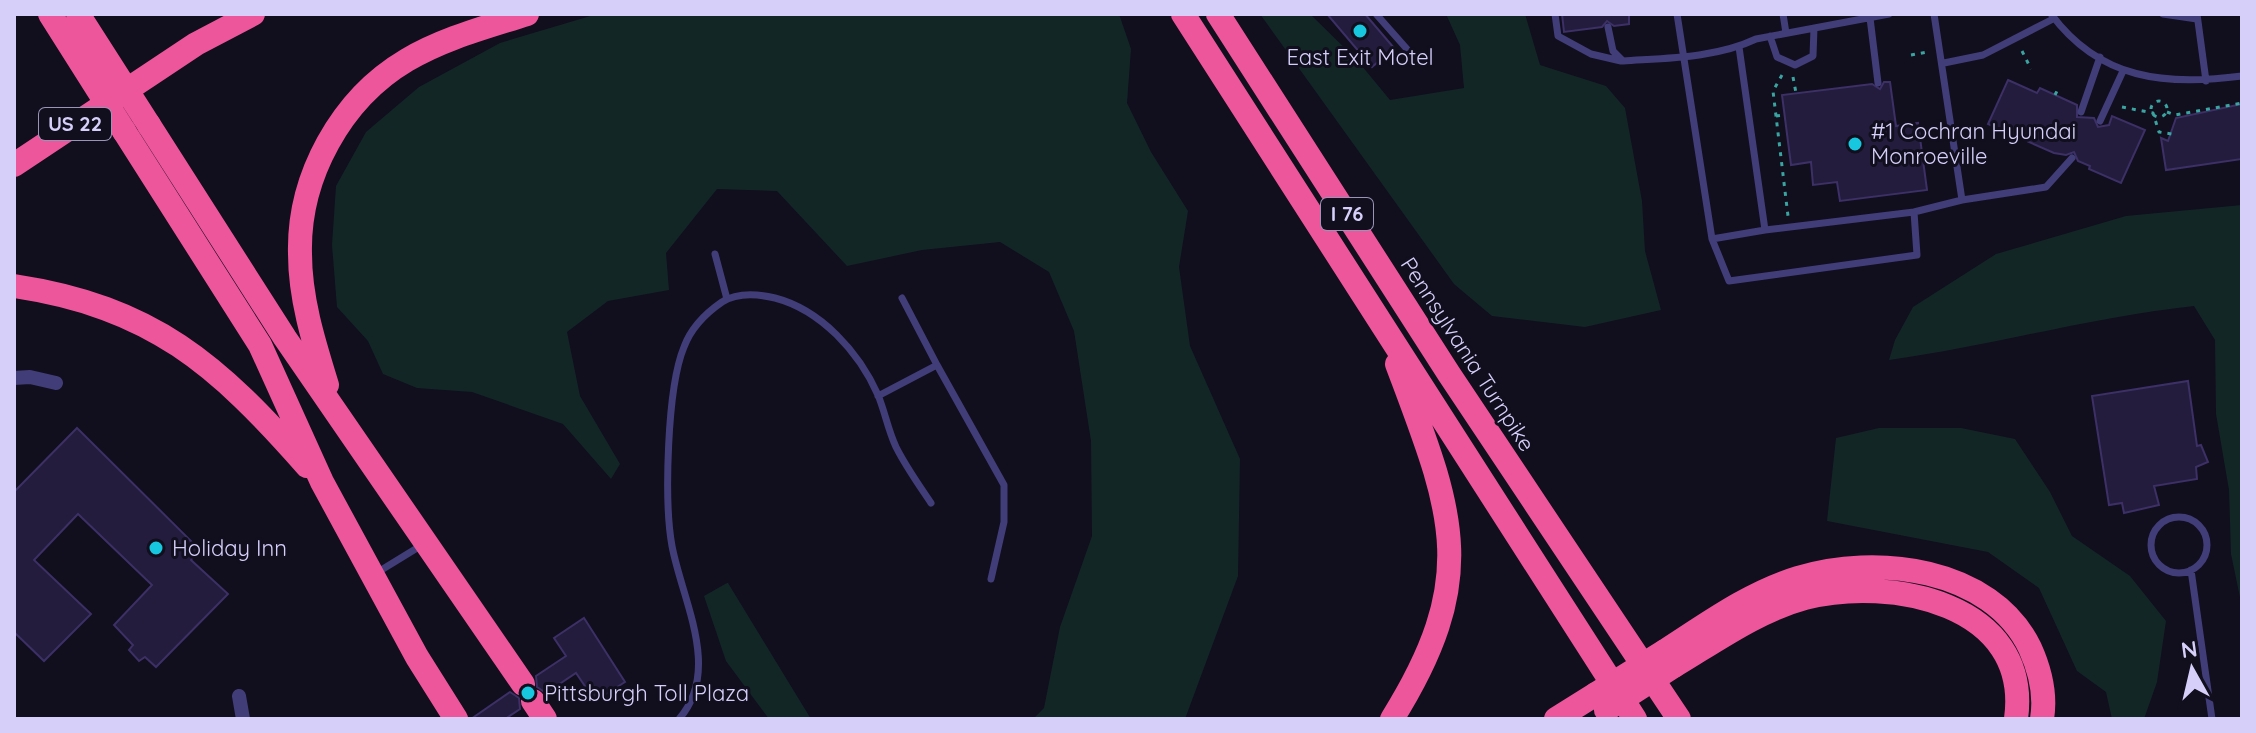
<svg xmlns="http://www.w3.org/2000/svg" width="2256" height="733" font-family="Quicksand,sans-serif">
	<rect width="100%" height="100%" fill="#110e1d"/>
	<!-- green -->
	<path fill="#122626" d="M 597,14 L 1119,14 L 1131,49 L 1127,103 L 1151,152 L 1188,211 L 1179,267 L 1190,346 L 1240,459 L 1238,576 L 1185,719 L 1033,719 L 1044,708 L 1060,627 L 1092,536 L 1091,441 L 1074,331 L 1049,272 L 1000,242 L 922,250 L 847,266 L 777,191 L 717,189 L 666,253 L 669,290 L 608,301 L 567,332 L 580,396 L 620,464 L 611,479 L 563,424 L 472,392 L 417,388 L 383,374 L 368,341 L 337,307 L 332,245 L 336,186 L 366,132 L 419,87 L 500,43 Z
		M 1260,14 L 1310,14 L 1357,60 L 1390,100 L 1464,88 L 1460,45 L 1446,14 L 1525,14 L 1540,65 L 1606,86 L 1625,108 L 1642,201 L 1645,251 L 1661,310 L 1585,327 L 1492,316 L 1454,284 Z
		M 2242,205 L 2242,607 L 2231,554 L 2229,490 L 2216,414 L 2215,340 L 2194,306 C 2091,317 1991,346 1889,360 L 1895,340 L 1913,307 L 1996,254 L 2126,216 Z
		M 1879,428 L 1961,428 L 2015,439 L 2050,492 L 2072,536 L 2130,576 L 2166,621 L 2157,682 L 2144,719 L 2112,719 L 2106,692 L 2077,671 L 2039,588 L 1988,552 L 1827,521 L 1836,438 Z
		M 727,583 L 728,583 L 811,719 L 769,719 L 726,661 L 704,596 Z"/>
	<!-- building -->
	<path fill="#231c3c" stroke="#3c3066" stroke-width="2" d="M 1327,14 L 1365,14 L 1394,48 L 1372,67 Z
		M 1562,14 L 1629,14 L 1629,24 L 1614,26 L 1607,21 L 1602,27 L 1564,32 Z
		M 2008,80 L 2037,93 L 2040,88 L 2077,105 L 2077,117 L 2094,118 L 2098,127 L 2109,125 L 2112,116 L 2145,130 L 2121,183 L 2089,169 L 2090,166 L 2078,161 L 2074,152 L 2066,155 L 2054,153 L 1988,124 Z
		M 1884,82 L 1890,82 L 1896,126 L 1918,123 L 1927,190 L 1840,201 L 1837,182 L 1813,185 L 1811,162 L 1791,165 L 1782,95 L 1872,84 L 1880,89 Z
		M 2242,104 L 2242,159 L 2166,170 L 2161,138 L 2168,141 L 2176,118 Z
		M 2188,381 L 2197,446 L 2201,445 L 2208,462 L 2196,467 L 2197,479 L 2154,486 L 2159,505 L 2124,513 L 2122,503 L 2109,505 L 2092,396 Z
		M 77,428 L 199,549 L 191,560 L 228,594 L 156,667 L 145,657 L 139,661 L 129,650 L 133,645 L 114,625 L 152,585 L 78,514 L 34,560 L 91,614 L 44,661 L 14,632 L 14,492 Z
		M 584,618 L 625,682 L 595,701 L 576,673 L 546,693 L 537,687 L 536,676 L 566,656 L 554,638 Z
		M 510,692 L 519,698 L 520,709 L 505,719 L 471,719 Z"/>
	<g fill="none" stroke-linecap="round" stroke-linejoin="round">
		<!-- path -->
		<path stroke="#39a4a0" stroke-width="3" stroke-dasharray="4 6" stroke-linecap="butt" d="M 2022,51 L 2031,69
			M 1911,55 L 1927,52
			M 1782,75 L 1773,91 L 1788,216
			M 1793,77 L 1796,93
			M 2055,95 L 2059,87
			M2151 109a8 8 0 1 1 16 0a8 8 0 1 1-16 0Z
			M 2122,107 L 2153,113 L 2159,132 L 2172,134
			M 2167,112 L 2175,115 L 2242,103
			M 1776,116 L 1784,115"/>
		<!-- service -->
		<path stroke="#413d78" stroke-width="7" d="M 1376,14 L 1414,57
			M 1555,14 L 1558,36 L 1591,54 L 1621,61
			M 1677,14 L 1712,239 L 1765,230
			M 1783,14 L 1786,33
			M 2051,14 C 2100,80 2165,86 2242,76
			M 2163,14 L 2197,19
			M 2197,14 L 2206,81
			M 1870,18 L 1878,83
			M 1608,27 L 1613,51 L 1623,61 C 1667,58 1716,58 1756,39 L 1889,14
			M 1770,36 L 1777,57 L 1795,65 L 1813,56 L 1814,28
			M 1739,47 L 1765,230 L 1914,212 L 1962,200 L 1934,14
			M 1944,63 L 1983,55 L 2053,19
			M 2081,112 L 2100,57
			M 2100,121 L 2123,71
			M 1962,200 L 2046,187 L 2072,158
			M 1712,239 L 1729,281 L 1917,255 L 1914,212
			M 715,254 L 727,299
			M 902,298 L 937,365
			M 878,396 L 937,365 L 1004,485 L 1004,522 L 991,579
			M2151 545a28 28 0 1 1 56 0a28 28 0 1 1-56 0Z
			M 2191,570 L 2212,719
			M 378,572 L 422,545
			M 679,719 C 722,670 682,600 672,546 C 664,502 667,388 684,347 C 691,328 706,313 722,302 C 738,292 758,294 775,298 C 821,310 859,352 878,395 C 885,412 888,430 896,447 C 906,467 919,485 931,503"/>
		<!-- minor -->
		<path stroke="#413d78" stroke-width="14" d="M 14,378 L 30,377 L 56,383
			M 239,696 L 243,719"/>
		<!-- motorway -->
		<path stroke="#ee569c" stroke-width="24" d="M 1183,14 L 1635,719
			M 1218,14 L 1449,374 L 1679,719
			M 149,125 L 285,338 L 523,684
			M 124,131 L 260,345 L 322,482 L 417,657 L 456,719
			M 14,165 L 196,44 L 253,14
			M 14,286 C 153,307 217,364 307,466
			M 327,385 C 314,343 300,299 300,254 C 298,177 341,99 407,60 C 444,38 487,27 527,14
			M 1665,651 C 1707,624 1749,593 1798,578 C 1875,554 1991,567 2030,648 C 2040,670 2046,695 2042,719
			M 1674,666 C 1716,641 1757,611 1805,598 C 1890,576 2032,603 2016,719
			M 533,701 L 545,719
			M 1392,719 C 1482,575 1452,511 1397,364
			M 1556,719 L 1596,694"/>
		<!-- motorway-bridge -->
		<path stroke="#ee569c" stroke-width="24" d="M 50,14 L 124,131
			M 78,14 L 149,125
			M 1596,694 L 1665,651
			M 1606,710 L 1674,666"/>
	</g>
	<!-- markers -->
	<g fill="#16c7df" stroke="#110e1d" stroke-width="3">
		<circle cx="1360" cy="31" r="8"/>
		<circle cx="1855" cy="144" r="8"/>
		<circle cx="156" cy="548" r="8"/>
		<circle cx="528" cy="693" r="8"/>
	</g>
	<g text-anchor="middle" stroke-width="6" stroke-linejoin="round" paint-order="stroke">
		<!-- shield labels -->
		<g fill="#110e1d" stroke="#9a95b8" stroke-width="2">
			<rect x="39" y="108" width="72" height="32" rx="6"/>
			<rect x="1321" y="198" width="52" height="32" rx="6"/>
		</g>
		<g font-size="20" font-weight="bold" fill="#d5cffa">
			<text x="75" y="131">US 22</text>
			<text x="1347" y="221">I 76</text>
		</g>
		<!-- poi labels -->
		<g font-size="22" fill="#d5cffa" stroke="#110e1d" text-anchor="start">
			<text x="1360" y="65" text-anchor="middle">East Exit Motel</text>
			<text x="1871" y="139">#1 Cochran Hyundai<tspan x="1871" dy="25">Monroeville</tspan></text>
			<text x="172" y="556">Holiday Inn</text>
			<text x="544" y="701">Pittsburgh Toll Plaza</text>
		</g>
		<!-- street labels -->
		<g font-size="22" fill="#d5cffa" stroke="#110e1d">
			<text transform="translate(1468 354) rotate(57)" y="8">Pennsylvania Turnpike</text>
		</g>
	</g>
	<!-- border -->
	<rect width="2256" height="733" fill="none" stroke="#d5cffa" stroke-width="32"/>
	<!-- north arrow -->
	<g transform="translate(2192 669) rotate(352)" stroke="#110e1d" stroke-width="6" paint-order="stroke">
	<path d="M0-6L14 30L0 20L-14 30Z" fill="#d5cffa"/>
	<text y="-12" font-size="22" font-weight="bold" text-anchor="middle" fill="#d5cffa">N</text>
	</g>
</svg>
